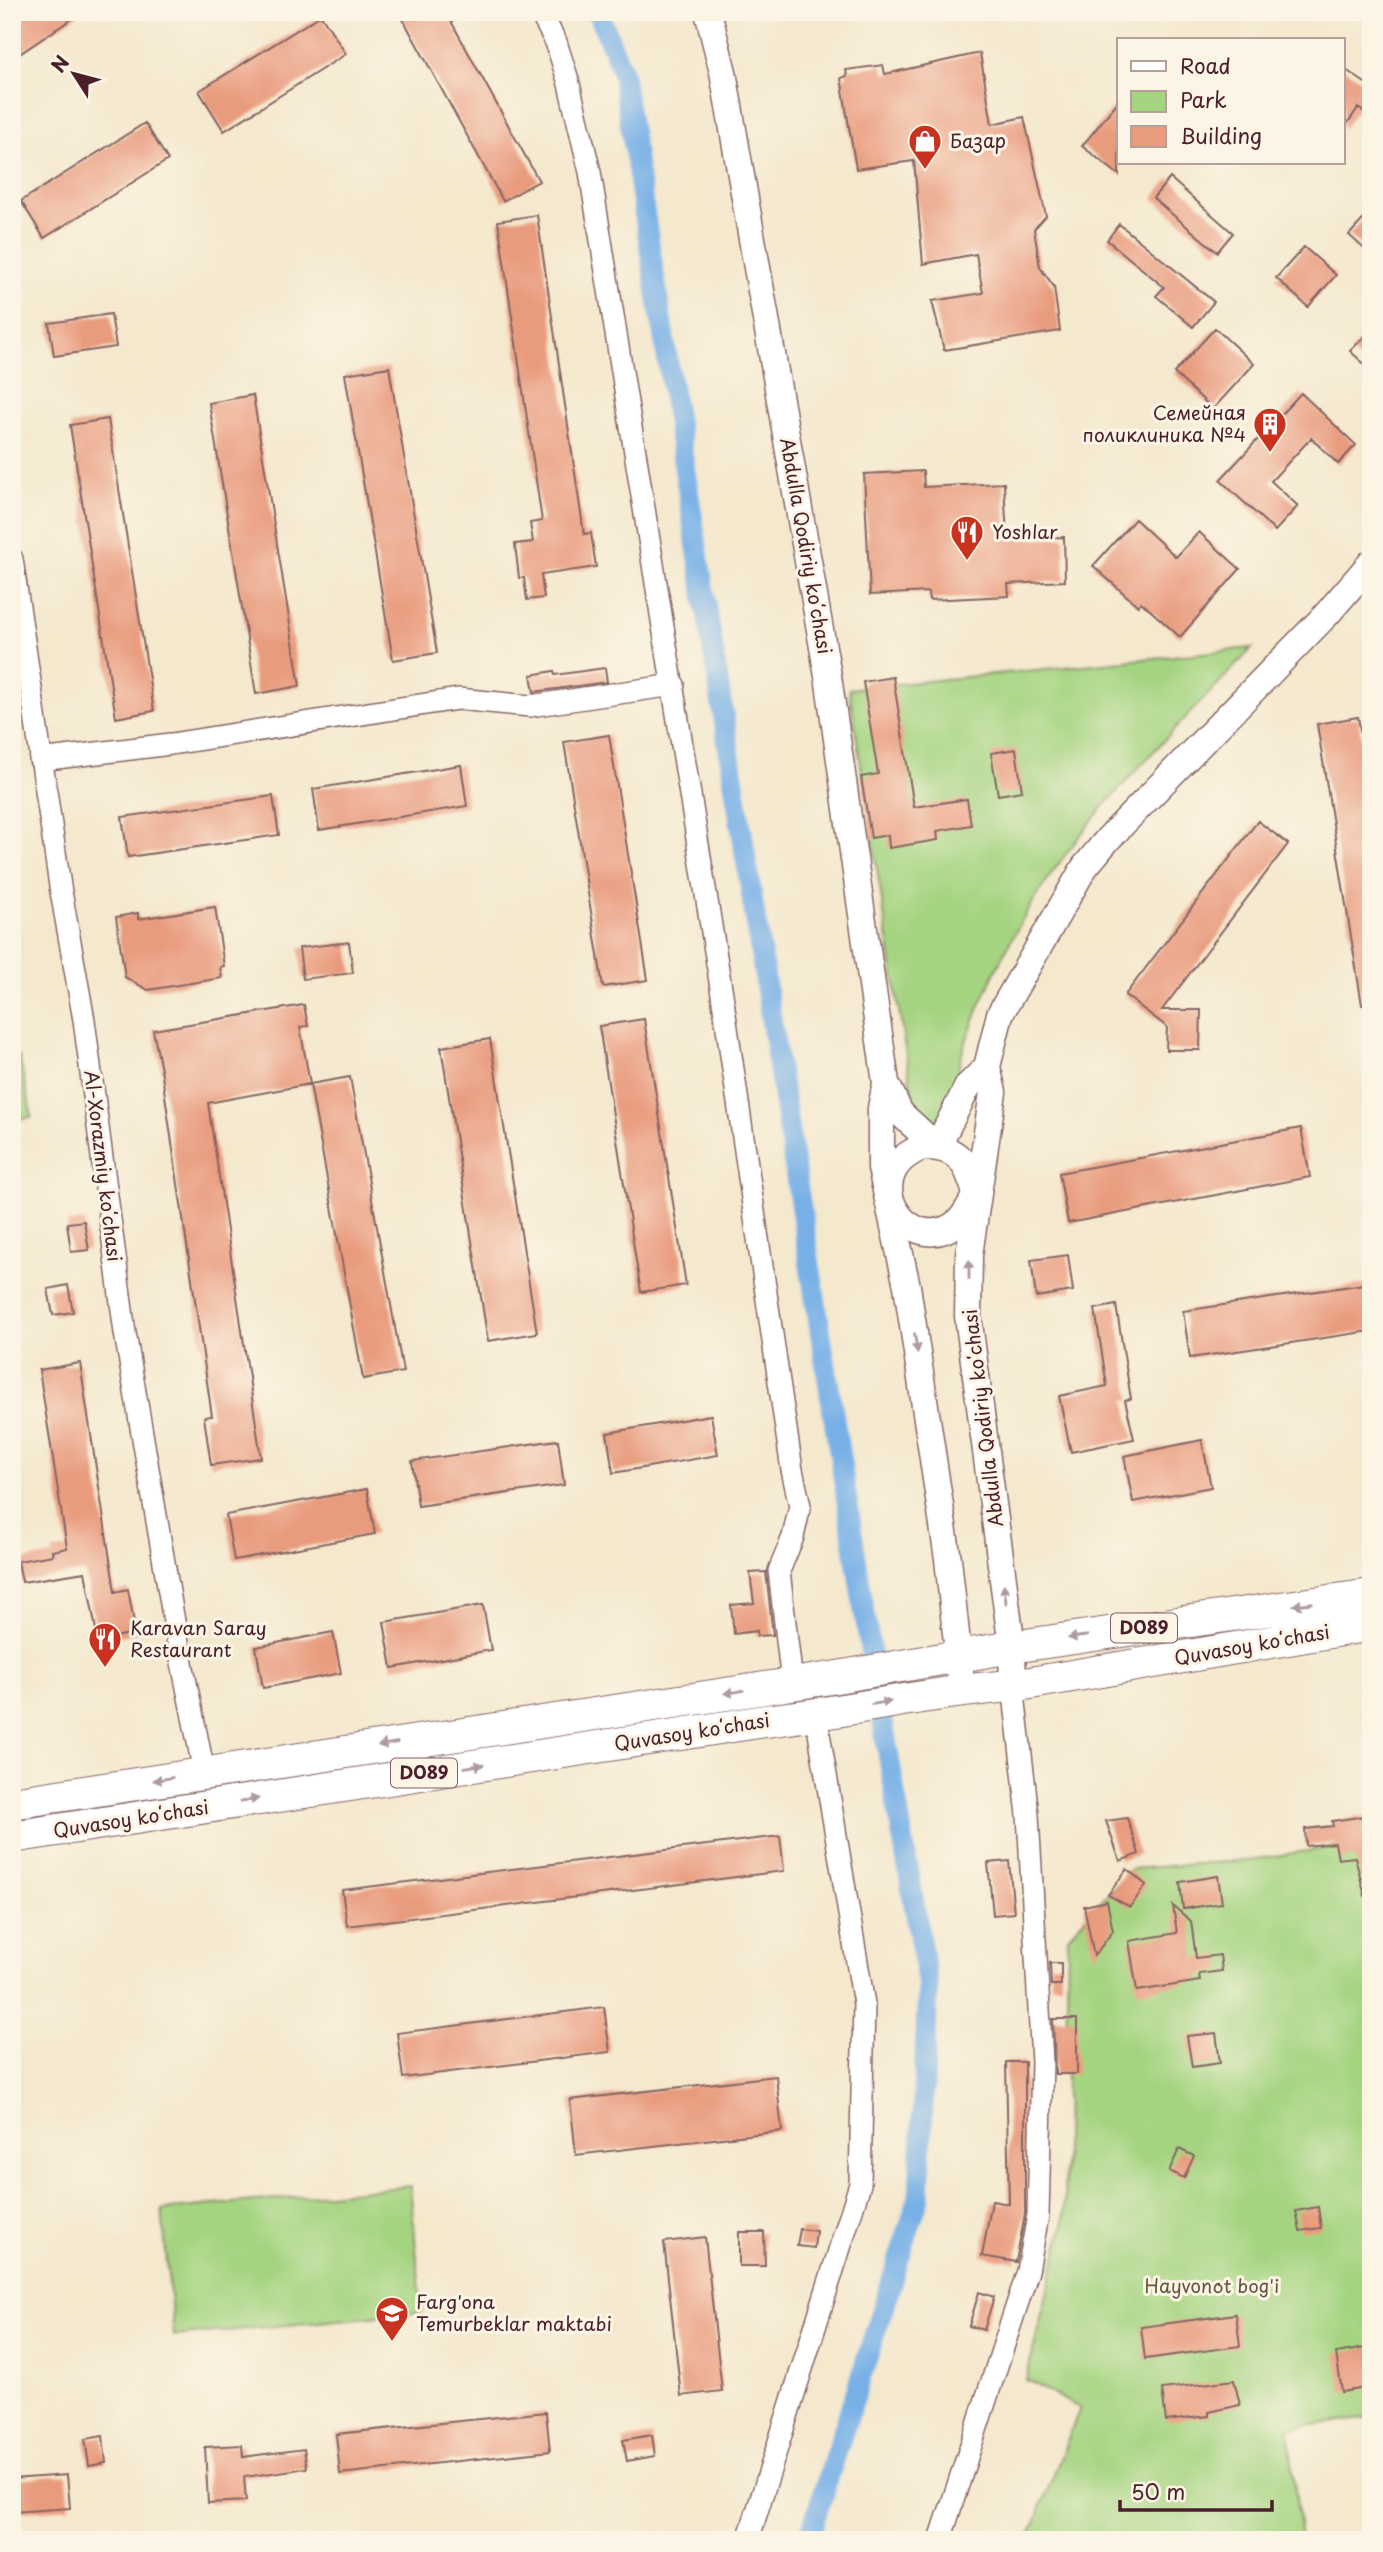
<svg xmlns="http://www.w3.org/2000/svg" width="1383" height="2552" font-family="'Playpen Sans',sans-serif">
	<rect width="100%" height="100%" fill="#fcf5e5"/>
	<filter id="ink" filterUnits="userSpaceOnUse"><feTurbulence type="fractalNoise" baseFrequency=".0143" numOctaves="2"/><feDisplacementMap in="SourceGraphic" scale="14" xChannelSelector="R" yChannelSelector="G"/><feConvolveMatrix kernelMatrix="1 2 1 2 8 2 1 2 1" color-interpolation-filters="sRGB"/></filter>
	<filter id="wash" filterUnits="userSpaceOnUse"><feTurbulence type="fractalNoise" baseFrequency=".00686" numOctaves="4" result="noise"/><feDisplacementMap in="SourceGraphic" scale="28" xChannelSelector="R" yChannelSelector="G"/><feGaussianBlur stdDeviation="1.57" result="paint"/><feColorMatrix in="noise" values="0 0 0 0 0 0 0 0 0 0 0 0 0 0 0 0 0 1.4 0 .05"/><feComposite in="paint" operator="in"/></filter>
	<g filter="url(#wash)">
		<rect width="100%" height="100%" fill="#f4e8cd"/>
		<!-- green -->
		<path fill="#a5d481" stroke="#787a56" stroke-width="2" d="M 1252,648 C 1174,732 1083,816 1025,915 C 1001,956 981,999 965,1044 C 956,1070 953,1101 936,1123 L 929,1125 L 915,1112 L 849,689 Z
			M 19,1056 L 32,1117 L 12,1121 L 12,1057 Z
			M 1371,1841 L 1371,2418 L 1288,2428 L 1301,2540 L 1028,2540 L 1080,2408 L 1026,2380 L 1064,2223 L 1068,1936 L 1131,1869 L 1249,1860 Z
			M 410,2186 L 422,2312 L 174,2336 L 162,2210 Z"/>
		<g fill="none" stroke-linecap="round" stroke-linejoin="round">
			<!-- canal -->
			<path stroke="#77b0e7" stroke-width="21" d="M 598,12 L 622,71 L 869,1641 L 928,1986 L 919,2197 L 808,2540"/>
		</g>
		<g id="blocks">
			<!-- building -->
			<path fill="#e99b7e" d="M 12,12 L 82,12 L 12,59 Z
				M 399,12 L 446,12 L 539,181 L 503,201 Z
				M 321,15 L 346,54 L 224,131 L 199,91 Z
				M 980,53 L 992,124 L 1024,117 L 1046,216 L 1034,229 L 1040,267 L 1054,287 L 1060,331 L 944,350 L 932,301 L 983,293 L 976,254 L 923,264 L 914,161 L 856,169 L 841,78 L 847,76 L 846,70 L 883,65 L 885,74 Z
				M 1343,68 L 1371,87 L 1371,102 L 1364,112 L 1358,108 L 1343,130 Z
				M 1119,100 L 1119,175 L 1082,146 Z
				M 145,123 L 168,160 L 44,238 L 21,201 Z
				M 1170,178 L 1233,233 L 1217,252 L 1153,198 Z
				M 1371,211 L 1371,255 L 1349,235 Z
				M 537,215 L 584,534 L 591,533 L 596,567 L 541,575 L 544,598 L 527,600 L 524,578 L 519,578 L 515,544 L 533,542 L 530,523 L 542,521 L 498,221 Z
				M 1119,224 L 1214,302 L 1193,327 L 1156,296 L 1164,287 L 1107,240 Z
				M 1304,247 L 1336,275 L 1308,307 L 1276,278 Z
				M 111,314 L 116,347 L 54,356 L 49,323 Z
				M 1215,328 L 1254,364 L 1213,409 L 1174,373 Z
				M 1371,330 L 1371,370 L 1350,351 Z
				M 389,367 L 437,653 L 393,660 L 345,374 Z
				M 1301,393 L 1356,445 L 1338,464 L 1311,438 L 1271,481 L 1298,506 L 1275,531 L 1220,480 Z
				M 253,395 L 300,686 L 256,694 L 209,403 Z
				M 108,419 L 154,711 L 116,718 L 70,425 Z
				M 923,471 L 924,487 L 1004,483 L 1007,539 L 1064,537 L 1065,581 L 1008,584 L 1009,596 L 929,600 L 928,592 L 870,595 L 864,474 Z
				M 1135,519 L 1176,557 L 1199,532 L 1240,569 L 1180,637 L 1141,602 L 1138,606 L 1093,566 Z
				M 605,668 L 607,682 L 534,692 L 531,675 L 554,671 L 555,675 Z
				M 893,677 L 914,807 L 967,799 L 971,825 L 937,831 L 938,840 L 889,848 L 888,835 L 871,838 L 861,777 L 878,774 L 863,682 Z
				M 1358,717 L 1371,795 L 1371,1004 L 1362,1005 L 1317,724 Z
				M 609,735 L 648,980 L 603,987 L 564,742 Z
				M 1016,749 L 1022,791 L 998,795 L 991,753 Z
				M 461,765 L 467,806 L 319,830 L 313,789 Z
				M 273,796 L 279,835 L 128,857 L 122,817 Z
				M 1258,821 L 1288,844 L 1162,1010 L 1201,1010 L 1200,1050 L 1166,1050 L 1167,1027 L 1125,995 Z
				M 215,907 L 224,966 L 220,967 L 222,978 L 148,990 L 125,977 L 116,917 L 138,913 L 138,919 Z
				M 349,942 L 353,973 L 303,979 L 299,948 Z
				M 304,1005 L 308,1026 L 300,1027 L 310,1084 L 208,1103 L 261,1458 L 211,1465 L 204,1417 L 212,1416 L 162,1075 L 153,1030 Z
				M 644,1019 L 686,1285 L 641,1292 L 599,1026 Z
				M 490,1039 L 537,1333 L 488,1341 L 441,1047 Z
				M 350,1077 L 403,1372 L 363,1379 L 310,1084 Z
				M 1301,1128 L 1310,1177 L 1068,1223 L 1059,1173 Z
				M 84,1221 L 89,1250 L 71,1252 L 67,1223 Z
				M 1068,1255 L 1073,1291 L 1036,1297 L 1031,1260 Z
				M 1371,1283 L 1371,1331 L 1190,1358 L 1183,1311 Z
				M 68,1285 L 73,1312 L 53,1315 L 48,1289 Z
				M 1116,1305 L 1131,1399 L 1125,1400 L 1134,1439 L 1071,1452 L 1059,1396 L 1107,1386 L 1095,1309 Z
				M 80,1363 L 115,1592 L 128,1589 L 136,1633 L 98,1640 L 85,1572 L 22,1582 L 18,1561 L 53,1555 L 52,1551 L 67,1548 L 39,1370 Z
				M 711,1415 L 718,1455 L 613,1473 L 607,1433 Z
				M 558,1440 L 564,1485 L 418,1506 L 412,1461 Z
				M 1202,1440 L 1211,1487 L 1133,1502 L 1124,1456 Z
				M 367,1489 L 375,1534 L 234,1560 L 226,1515 Z
				M 766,1572 L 773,1635 L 757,1636 L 757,1631 L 734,1634 L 731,1605 L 754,1603 L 750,1573 Z
				M 483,1605 L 491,1650 L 392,1668 L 384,1622 Z
				M 333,1632 L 341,1673 L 263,1688 L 256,1647 Z
				M 1371,1815 L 1371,1896 L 1365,1896 L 1355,1857 L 1338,1859 L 1335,1843 L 1306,1846 L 1305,1829 L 1333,1826 L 1332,1821 Z
				M 1127,1818 L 1139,1854 L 1120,1861 L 1106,1821 Z
				M 780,1836 L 784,1871 L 347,1926 L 342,1890 Z
				M 1009,1861 L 1014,1913 L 993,1915 L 988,1863 Z
				M 1127,1869 L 1146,1885 L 1130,1907 L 1108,1895 Z
				M 1218,1876 L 1222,1903 L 1183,1909 L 1180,1882 Z
				M 1107,1901 L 1113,1931 L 1094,1956 L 1084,1906 Z
				M 1173,1906 L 1191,1921 L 1196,1958 L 1220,1955 L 1222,1971 L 1199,1974 L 1200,1981 L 1137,1991 L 1129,1941 L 1177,1933 Z
				M 1050,1963 L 1061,1963 L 1061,1985 L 1051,1985 Z
				M 604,2007 L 610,2052 L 403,2078 L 397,2033 Z
				M 1053,2019 L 1077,2019 L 1077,2074 L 1055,2074 Z
				M 1216,2033 L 1220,2063 L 1192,2067 L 1187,2036 Z
				M 1006,2062 L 1025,2062 L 1025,2214 L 1016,2262 L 982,2256 L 992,2201 L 1009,2204 Z
				M 776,2076 L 782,2131 L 576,2155 L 570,2100 Z
				M 1179,2149 L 1194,2156 L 1184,2178 L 1169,2171 Z
				M 1318,2207 L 1321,2228 L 1300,2231 L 1296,2211 Z
				M 800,2229 L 816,2231 L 814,2248 L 797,2246 Z
				M 739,2232 L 764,2232 L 765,2266 L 739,2266 Z
				M 705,2237 L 722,2391 L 681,2396 L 664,2242 Z
				M 979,2292 L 994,2297 L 984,2330 L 969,2326 Z
				M 1236,2314 L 1240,2346 L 1145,2359 L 1141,2327 Z
				M 1371,2347 L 1371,2387 L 1342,2392 L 1336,2353 Z
				M 1234,2380 L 1240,2405 L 1209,2412 L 1209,2416 L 1166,2421 L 1162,2389 Z
				M 546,2412 L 550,2451 L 340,2474 L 336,2434 Z
				M 652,2435 L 655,2456 L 627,2461 L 623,2440 Z
				M 103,2436 L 106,2463 L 89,2466 L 85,2439 Z
				M 242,2445 L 243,2457 L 304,2449 L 307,2468 L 244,2477 L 246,2501 L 208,2503 L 205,2447 Z
				M 67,2475 L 70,2508 L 12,2512 L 12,2479 Z"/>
		</g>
	</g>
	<g filter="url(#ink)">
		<use href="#blocks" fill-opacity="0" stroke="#866564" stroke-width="2"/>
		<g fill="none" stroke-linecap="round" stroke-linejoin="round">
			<defs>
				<path id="minor" d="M 540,12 L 556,42 L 568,80 L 590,172 L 722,994 L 792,1470 L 800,1506 L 793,1537 L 779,1571 L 792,1683
					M 12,559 L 60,886 L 84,1020 L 125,1333 L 176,1633 L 204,1772
					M 40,760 L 171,744 L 458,699 L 530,706 L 674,685
					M 748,2540 L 860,2184 L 864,2004 L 816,1715
					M 940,2540 L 1028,2271 L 1038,2215 L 1042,2062 L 1028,1815 L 1013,1686"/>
				<path id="tertiary" d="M 708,12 L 723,72 L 828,676 L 886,1083 L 900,1113 L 937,1147 L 968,1086 L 987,1067
					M 886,1083 L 881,1108 L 881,1168 L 907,1286 L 948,1559 L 962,1690
					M 923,1147 C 959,1146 967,1163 976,1194 C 971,1204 966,1215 958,1222 C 909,1262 851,1174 923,1147 Z
					M 1013,1686 L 1012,1647 L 968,1316 L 969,1255 L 993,1092 L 987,1067 L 1000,1014 L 1084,868 L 1108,839 L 1327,614 L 1371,563"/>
				<path id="primary" d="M 12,1803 L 831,1678 L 1012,1647 L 1371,1595
					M 12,1837 L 765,1721 C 848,1712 930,1692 1013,1686 L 1371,1625"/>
			</defs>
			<!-- minor casing -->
			<use href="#minor" stroke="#866564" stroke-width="24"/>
			<!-- tertiary casing -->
			<use href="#tertiary" stroke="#866564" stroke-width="29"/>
			<!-- primary casing -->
			<use href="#primary" stroke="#866564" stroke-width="34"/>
			<!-- minor -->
			<use href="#minor" stroke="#fff" stroke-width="21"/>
			<!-- tertiary -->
			<use href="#tertiary" stroke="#fff" stroke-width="26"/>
			<!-- primary -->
			<use href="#primary" stroke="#fff" stroke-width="32"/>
		</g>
		<!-- one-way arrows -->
		<defs><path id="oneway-solid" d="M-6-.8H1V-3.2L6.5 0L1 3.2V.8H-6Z" transform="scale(1.75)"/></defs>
		<g fill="#ae9aa0">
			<use href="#oneway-solid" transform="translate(969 1270) rotate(-90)"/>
			<use href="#oneway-solid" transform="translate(916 1343) rotate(81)"/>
			<use href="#oneway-solid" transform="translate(1005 1594) rotate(-97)"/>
			<use href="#oneway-solid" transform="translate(1303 1604) rotate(172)"/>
			<use href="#oneway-solid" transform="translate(1078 1637) rotate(172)"/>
			<use href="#oneway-solid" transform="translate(734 1692) rotate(171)"/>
			<use href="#oneway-solid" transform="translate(881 1703) rotate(-9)"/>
			<use href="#oneway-solid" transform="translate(388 1744) rotate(171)"/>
			<use href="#oneway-solid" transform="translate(474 1766) rotate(-9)"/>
			<use href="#oneway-solid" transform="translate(163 1779) rotate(171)"/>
			<use href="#oneway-solid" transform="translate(249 1800) rotate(-9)"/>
		</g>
	</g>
	<!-- icons -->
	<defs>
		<symbol id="shop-pin" viewBox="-11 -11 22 30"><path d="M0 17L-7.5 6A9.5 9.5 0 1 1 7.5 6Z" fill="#c8321e" stroke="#fcf5e5"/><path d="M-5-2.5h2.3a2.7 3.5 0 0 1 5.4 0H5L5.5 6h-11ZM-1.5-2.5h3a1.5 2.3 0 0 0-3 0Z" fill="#fff"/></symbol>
		<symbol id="building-pin" viewBox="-11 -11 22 30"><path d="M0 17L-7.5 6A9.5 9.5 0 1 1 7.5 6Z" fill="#c8321e" stroke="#fcf5e5"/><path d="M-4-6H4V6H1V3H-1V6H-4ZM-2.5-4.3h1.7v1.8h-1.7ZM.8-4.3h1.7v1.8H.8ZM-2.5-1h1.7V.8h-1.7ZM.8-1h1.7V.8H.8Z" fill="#fff"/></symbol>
		<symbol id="restaurant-pin" viewBox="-11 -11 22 30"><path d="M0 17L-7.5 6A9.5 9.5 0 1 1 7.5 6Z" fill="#c8321e" stroke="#fcf5e5"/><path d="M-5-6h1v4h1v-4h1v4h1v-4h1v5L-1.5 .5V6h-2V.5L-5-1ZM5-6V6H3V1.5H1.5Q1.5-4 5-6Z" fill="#fff"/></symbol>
		<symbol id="university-pin" viewBox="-11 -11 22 30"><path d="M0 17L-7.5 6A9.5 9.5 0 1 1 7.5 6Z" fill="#c8321e" stroke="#fcf5e5"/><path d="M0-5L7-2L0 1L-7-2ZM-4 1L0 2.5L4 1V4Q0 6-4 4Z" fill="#fff"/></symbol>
	</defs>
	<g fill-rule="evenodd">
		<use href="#shop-pin" x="906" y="122" width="38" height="52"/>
		<use href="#building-pin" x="1251" y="405" width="38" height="52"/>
		<use href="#restaurant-pin" x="948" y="513" width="38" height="52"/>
		<use href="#restaurant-pin" x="86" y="1620" width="38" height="52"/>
		<use href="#university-pin" x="373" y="2294" width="38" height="52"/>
	</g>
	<g text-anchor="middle" stroke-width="6" stroke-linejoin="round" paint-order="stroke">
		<!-- shield labels -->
		<g fill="#fcf5e5" stroke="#7f5f63" stroke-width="2">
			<rect x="1111" y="1613.5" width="66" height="29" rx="5"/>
			<rect x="391" y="1758.5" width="66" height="29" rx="5"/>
		</g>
		<g font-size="18" font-weight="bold" fill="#4a1f2b">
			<text x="1144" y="1634">D089</text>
			<text x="424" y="1779">D089</text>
		</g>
		<!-- poi labels -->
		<g font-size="19" fill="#4a1f2b" stroke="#fcf5e5" text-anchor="start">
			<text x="950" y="148">Базар</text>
			<text x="1246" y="420" text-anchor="end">Семейная<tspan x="1246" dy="22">поликлиника №4</tspan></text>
			<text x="992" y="539">Yoshlar</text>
			<text x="130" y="1635">Karavan Saray<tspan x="130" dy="22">Restaurant</tspan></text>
			<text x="416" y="2309">Farg'ona<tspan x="416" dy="22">Temurbeklar maktabi</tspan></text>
		</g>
		<!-- street labels -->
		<g font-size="19" fill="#4a1f2b" stroke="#fcf5e5">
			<text transform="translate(806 546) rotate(80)" y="7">Abdulla Qodiriy koʻchasi</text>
			<text transform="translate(103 1166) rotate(83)" y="7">Al-Xorazmiy koʻchasi</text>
			<text transform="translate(983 1418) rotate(-97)" y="7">Abdulla Qodiriy koʻchasi</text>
			<text transform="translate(1252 1645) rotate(-10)" y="7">Quvasoy koʻchasi</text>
			<text transform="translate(692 1732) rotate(-9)" y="7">Quvasoy koʻchasi</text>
			<text transform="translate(131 1819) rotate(-9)" y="7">Quvasoy koʻchasi</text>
		</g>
		<!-- park labels -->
		<g font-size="19" fill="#655545" stroke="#fcf5e5">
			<text x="1212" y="2293">Hayvonot bog'i</text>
		</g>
	</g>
	<!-- margin -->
	<rect width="1383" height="2552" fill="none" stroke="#fcf5e5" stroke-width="42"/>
	<!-- legend -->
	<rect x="1117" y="38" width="228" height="126" fill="#fcf5e5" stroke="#b59f9b" stroke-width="2"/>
	<rect x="1131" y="61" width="35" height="10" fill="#ffffff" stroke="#b59f9b" stroke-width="2"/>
	<text x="1180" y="74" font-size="21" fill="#4a1f2b">Road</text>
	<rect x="1131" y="91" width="35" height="21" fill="#a5d481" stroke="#b59f9b" stroke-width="2"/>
	<text x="1180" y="108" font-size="21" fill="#4a1f2b">Park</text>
	<rect x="1131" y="126" width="35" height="21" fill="#e99b7e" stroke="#b59f9b" stroke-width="2"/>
	<text x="1180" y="144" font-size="21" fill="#4a1f2b">Building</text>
	<!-- north arrow -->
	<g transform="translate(74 74) rotate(306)" stroke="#fcf5e5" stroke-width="5" paint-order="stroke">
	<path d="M0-5L12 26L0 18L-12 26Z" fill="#4a1f2b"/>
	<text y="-10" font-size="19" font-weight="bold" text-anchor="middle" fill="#4a1f2b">N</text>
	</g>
	<!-- scale -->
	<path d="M1120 2500v10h152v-10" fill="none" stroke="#4a1f2b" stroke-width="3.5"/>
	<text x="1131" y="2500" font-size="21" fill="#4a1f2b" stroke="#fcf5e5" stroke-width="5" paint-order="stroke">50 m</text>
</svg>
